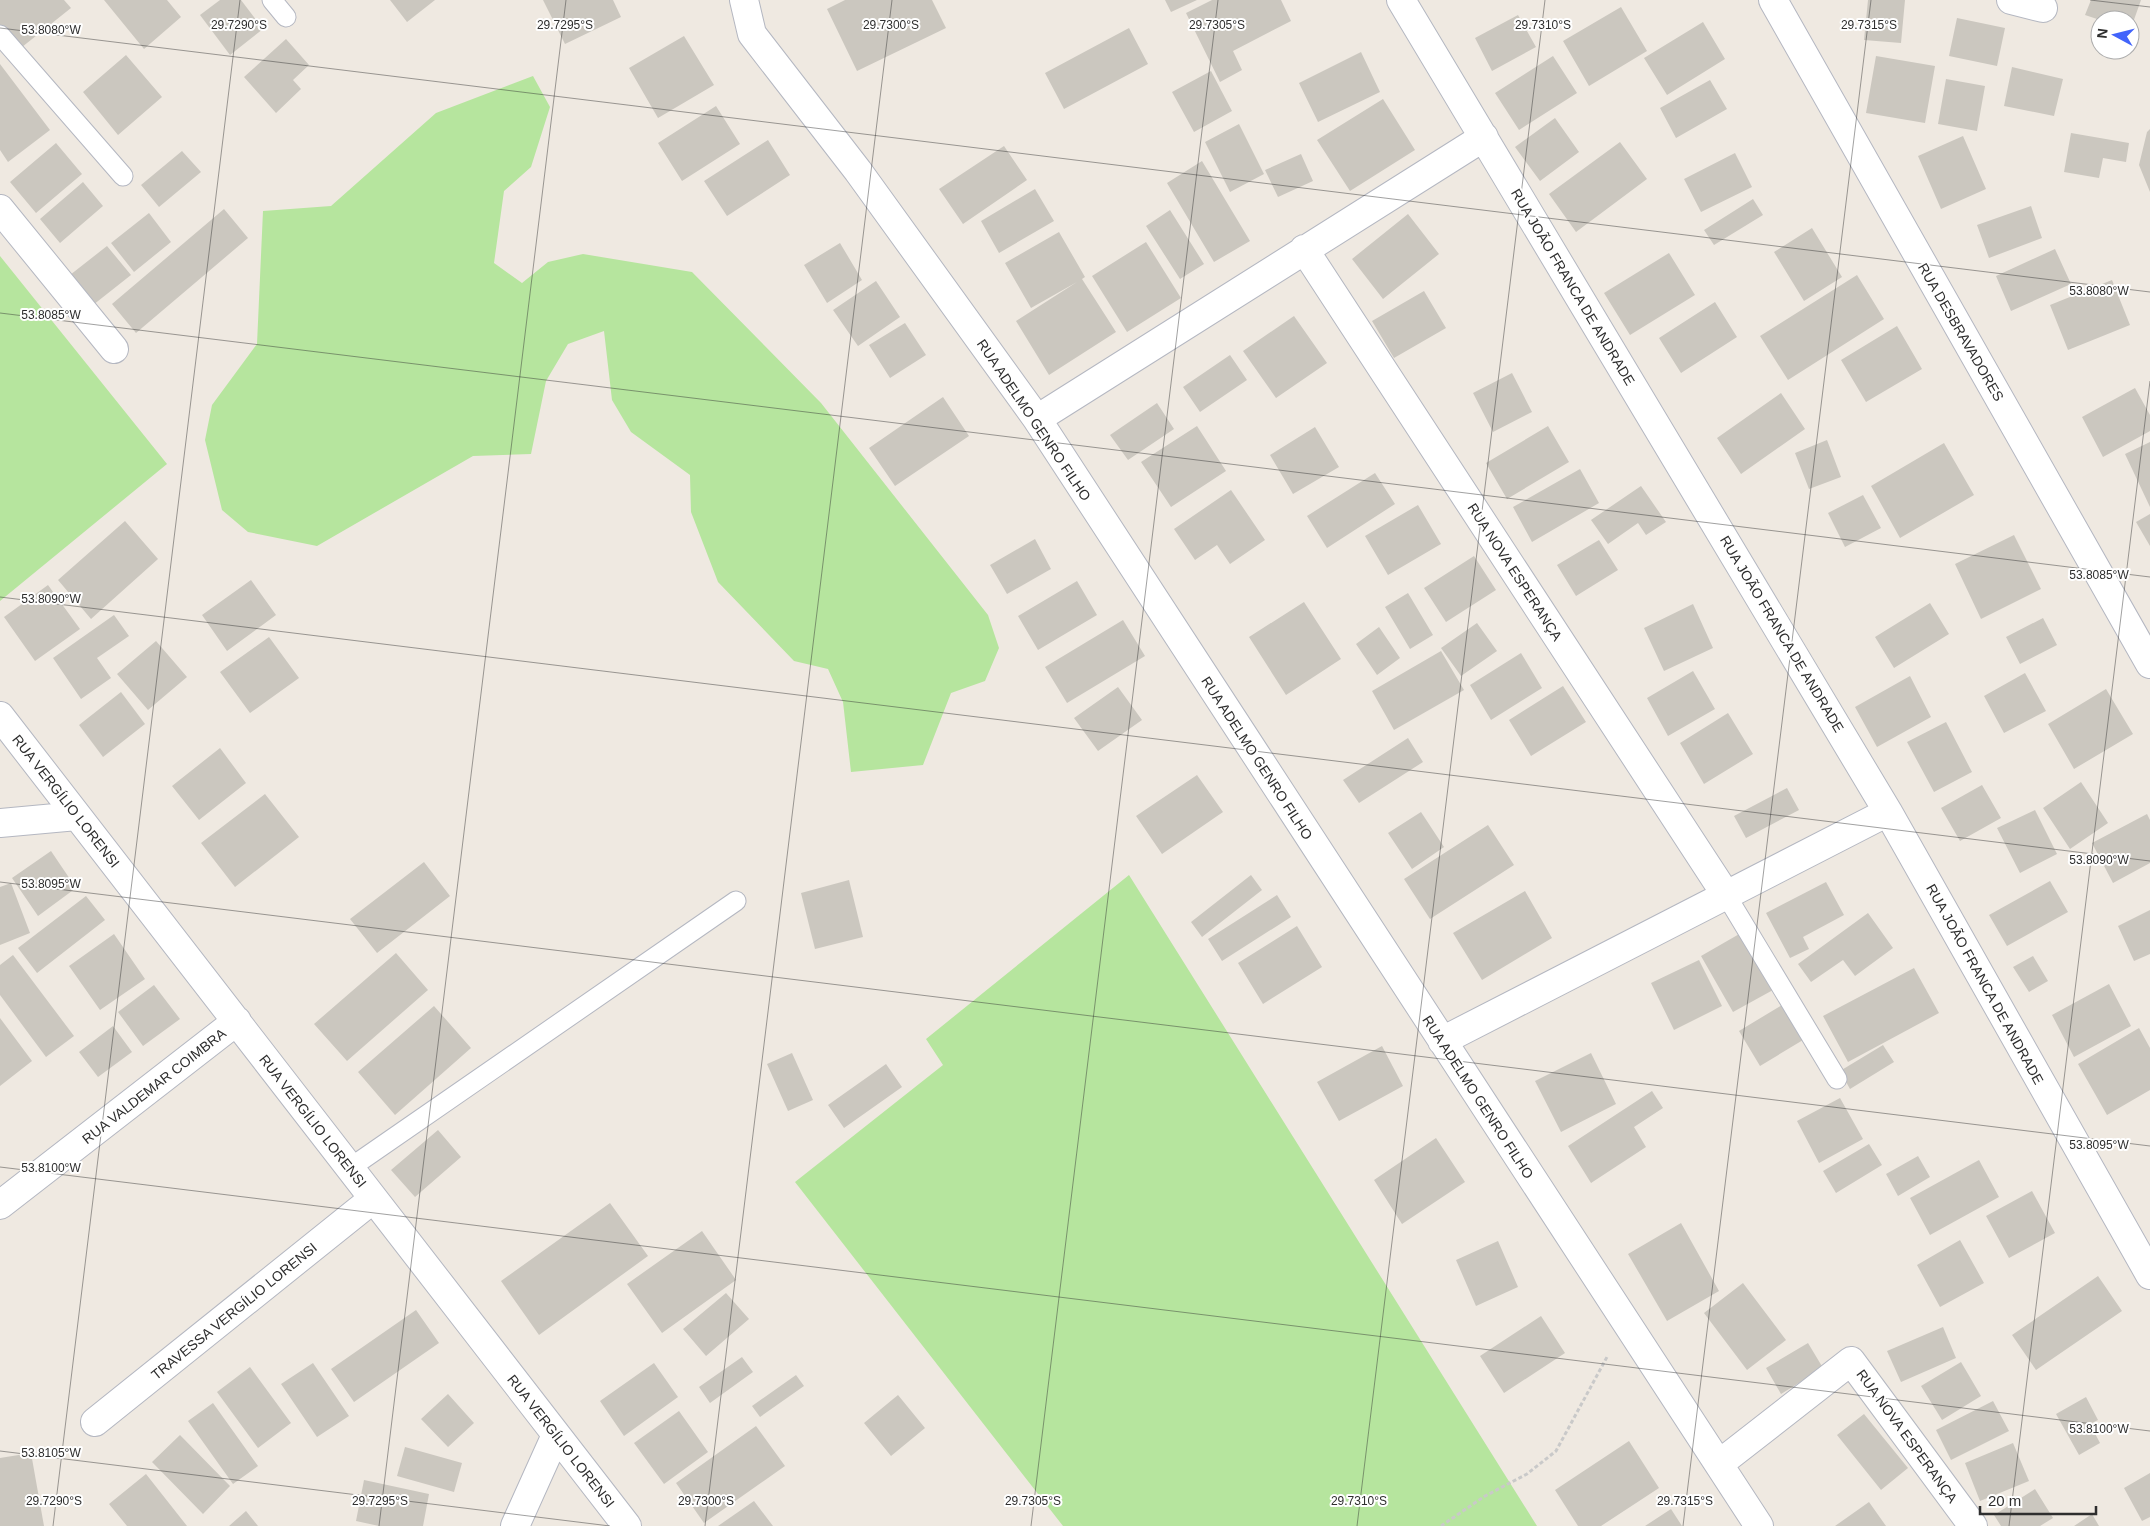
<svg xmlns="http://www.w3.org/2000/svg" width="2150" height="1526" font-family="Helvetica,sans-serif">
	<rect width="100%" height="100%" fill="#efe9e1"/>
	<!-- green -->
	<path fill="#b6e59e" d="M 533,76 L 550,107 L 531,167 L 504,191 L 494,263 L 522,283 L 548,262 L 583,254 L 692,272 L 821,403 L 988,615 L 999,648 L 985,681 L 951,693 L 923,765 L 851,772 L 843,702 L 828,669 L 794,661 L 718,582 L 691,512 L 690,475 L 631,432 L 612,400 L 604,331 L 568,344 L 546,381 L 531,454 L 473,456 L 317,546 L 248,532 L 222,510 L 205,440 L 212,405 L 257,344 L 263,211 L 331,206 L 436,113 Z
		M 0,256 L 167,464 L 0,601 Z
		M 1129,875 L 1537,1526 L 1063,1526 L 795,1182 L 943,1065 L 926,1039 Z"/>
	<!-- building -->
	<path fill="#cbc7bf" d="M 0,0 L 64,0 L 71,8 L 17,51 L 0,28 Z
		M 104,0 L 167,0 L 181,17 L 144,49 Z
		M 220,0 L 241,0 L 263,29 L 230,55 L 200,15 Z
		M 390,0 L 435,0 L 407,22 Z
		M 543,0 L 613,0 L 621,17 L 565,44 Z
		M 845,0 L 932,0 L 946,28 L 857,71 L 827,9 Z
		M 1165,0 L 1197,0 L 1171,12 Z
		M 1212,0 L 1281,0 L 1291,21 L 1233,51 L 1242,70 L 1220,82 L 1186,13 Z
		M 1868,0 L 1905,0 L 1901,43 L 1864,40 Z
		M 2091,0 L 2141,0 L 2130,31 L 2130,20 L 2100,20 L 2085,15 Z
		M 1621,7 L 1647,51 L 1589,86 L 1563,41 Z
		M 1518,15 L 1536,47 L 1492,71 L 1475,38 Z
		M 1957,18 L 2005,28 L 1997,66 L 1949,56 Z
		M 1703,22 L 1725,59 L 1667,95 L 1644,58 Z
		M 1129,28 L 1148,64 L 1064,109 L 1045,73 Z
		M 684,36 L 714,85 L 658,118 L 629,68 Z
		M 286,39 L 309,65 L 293,80 L 301,89 L 276,113 L 244,77 Z
		M 1361,52 L 1380,92 L 1318,122 L 1299,83 Z
		M 126,55 L 162,97 L 118,135 L 83,92 Z
		M 1553,56 L 1577,93 L 1519,130 L 1495,93 Z
		M 1876,56 L 1935,66 L 1925,123 L 1866,113 Z
		M 0,64 L 50,130 L 8,162 L 0,150 Z
		M 2012,67 L 2063,79 L 2054,116 L 2004,106 Z
		M 1211,71 L 1232,111 L 1194,132 L 1172,92 Z
		M 1946,79 L 1985,86 L 1977,131 L 1938,124 Z
		M 1710,80 L 1727,109 L 1676,138 L 1660,108 Z
		M 1383,99 L 1415,150 L 1350,191 L 1317,140 Z
		M 716,106 L 740,144 L 682,181 L 658,143 Z
		M 1555,118 L 1579,152 L 1540,181 L 1515,147 Z
		M 1239,124 L 1264,174 L 1230,192 L 1205,142 Z
		M 2150,129 L 2150,192 L 2139,165 L 2147,132 Z
		M 2071,133 L 2129,143 L 2126,162 L 2103,158 L 2099,178 L 2064,172 Z
		M 1963,136 L 1986,189 L 1941,209 L 1918,156 Z
		M 768,140 L 790,175 L 727,216 L 704,181 Z
		M 1620,142 L 1647,179 L 1576,232 L 1549,194 Z
		M 56,143 L 82,174 L 36,213 L 10,182 Z
		M 1004,146 L 1027,180 L 963,224 L 939,189 Z
		M 182,151 L 201,172 L 159,207 L 141,185 Z
		M 1735,153 L 1752,187 L 1701,212 L 1684,179 Z
		M 1301,154 L 1313,181 L 1278,197 L 1265,170 Z
		M 1202,161 L 1250,241 L 1214,262 L 1167,183 Z
		M 83,182 L 103,206 L 60,243 L 40,219 Z
		M 1035,189 L 1054,221 L 999,253 L 981,221 Z
		M 1753,199 L 1763,215 L 1714,245 L 1704,230 Z
		M 2031,206 L 2042,238 L 1989,258 L 1977,225 Z
		M 224,209 L 248,238 L 136,333 L 112,304 Z
		M 1170,210 L 1204,264 L 1180,279 L 1146,226 Z
		M 149,213 L 171,242 L 134,272 L 111,243 Z
		M 1408,214 L 1439,254 L 1383,299 L 1352,259 Z
		M 1812,228 L 1842,277 L 1804,301 L 1774,252 Z
		M 1059,232 L 1085,277 L 1082,279 L 1116,332 L 1049,375 L 1016,321 L 1077,282 L 1031,308 L 1005,263 Z
		M 1146,242 L 1181,298 L 1127,332 L 1092,276 Z
		M 840,243 L 862,280 L 827,303 L 804,265 Z
		M 107,246 L 131,275 L 93,305 L 70,275 Z
		M 2055,249 L 2071,284 L 2011,311 L 1996,276 Z
		M 1669,253 L 1695,295 L 1630,335 L 1604,293 Z
		M 1857,275 L 1884,319 L 1788,380 L 1760,336 Z
		M 2112,280 L 2130,325 L 2068,350 L 2050,305 Z
		M 876,281 L 900,317 L 858,346 L 833,310 Z
		M 1424,291 L 1446,328 L 1394,358 L 1372,321 Z
		M 1715,302 L 1737,337 L 1681,373 L 1659,338 Z
		M 1294,316 L 1327,363 L 1276,398 L 1243,351 Z
		M 905,323 L 926,355 L 890,378 L 869,345 Z
		M 1897,326 L 1922,369 L 1866,402 L 1841,360 Z
		M 1230,355 L 1247,380 L 1200,412 L 1183,387 Z
		M 1512,373 L 1532,412 L 1493,432 L 1473,393 Z
		M 2135,388 L 2150,415 L 2150,431 L 2103,457 L 2082,417 Z
		M 1781,393 L 1805,429 L 1741,474 L 1717,438 Z
		M 943,397 L 969,436 L 895,486 L 869,448 Z
		M 1157,403 L 1174,429 L 1128,460 L 1110,435 Z
		M 1197,426 L 1226,471 L 1171,507 L 1141,462 Z
		M 1548,426 L 1569,462 L 1507,499 L 1486,463 Z
		M 1315,427 L 1339,467 L 1293,494 L 1270,455 Z
		M 1827,440 L 1841,477 L 1809,489 L 1795,453 Z
		M 2150,442 L 2150,507 L 2125,454 Z
		M 1944,443 L 1974,495 L 1900,538 L 1871,486 Z
		M 1580,469 L 1599,503 L 1532,542 L 1513,507 Z
		M 1375,473 L 1395,504 L 1327,548 L 1307,516 Z
		M 1641,486 L 1666,522 L 1646,535 L 1638,523 L 1608,544 L 1591,520 Z
		M 1231,490 L 1265,540 L 1230,564 L 1217,545 L 1195,560 L 1174,529 Z
		M 1863,495 L 1881,528 L 1845,547 L 1828,513 Z
		M 1418,505 L 1441,544 L 1388,575 L 1365,536 Z
		M 2150,514 L 2150,546 L 2136,522 Z
		M 125,521 L 158,559 L 91,619 L 58,580 Z
		M 2014,535 L 2041,589 L 1981,619 L 1955,564 Z
		M 1035,539 L 1051,569 L 1007,594 L 990,565 Z
		M 1599,540 L 1618,570 L 1576,596 L 1557,565 Z
		M 1474,556 L 1496,590 L 1446,622 L 1424,588 Z
		M 251,580 L 276,615 L 227,651 L 202,615 Z
		M 1077,581 L 1097,615 L 1038,650 L 1018,616 Z
		M 48,585 L 80,629 L 35,661 L 4,617 Z
		M 1408,593 L 1433,635 L 1410,649 L 1385,607 Z
		M 1304,602 L 1341,659 L 1286,695 L 1249,637 Z
		M 1930,603 L 1949,634 L 1894,668 L 1875,637 Z
		M 1693,604 L 1713,648 L 1664,671 L 1644,628 Z
		M 114,615 L 129,636 L 97,658 L 111,678 L 81,699 L 53,658 Z
		M 2043,618 L 2057,645 L 2020,664 L 2006,637 Z
		M 1123,620 L 1145,656 L 1067,703 L 1045,667 Z
		M 1477,623 L 1497,651 L 1461,676 L 1441,648 Z
		M 1379,627 L 1400,658 L 1377,675 L 1356,644 Z
		M 269,637 L 299,678 L 250,713 L 220,672 Z
		M 156,641 L 187,677 L 148,710 L 117,674 Z
		M 1441,651 L 1464,690 L 1394,730 L 1372,691 Z
		M 1521,653 L 1542,688 L 1491,720 L 1470,685 Z
		M 1693,671 L 1715,709 L 1668,736 L 1647,698 Z
		M 2025,673 L 2046,711 L 2004,733 L 1984,696 Z
		M 1910,676 L 1931,717 L 1877,747 L 1855,707 Z
		M 1563,686 L 1586,722 L 1531,756 L 1509,720 Z
		M 1118,687 L 1142,720 L 1098,751 L 1074,718 Z
		M 2106,689 L 2133,734 L 2074,769 L 2048,724 Z
		M 121,692 L 145,724 L 103,757 L 79,725 Z
		M 1728,713 L 1753,754 L 1704,784 L 1680,743 Z
		M 1946,722 L 1972,772 L 1934,792 L 1907,742 Z
		M 1408,738 L 1423,762 L 1359,803 L 1343,780 Z
		M 220,748 L 246,783 L 199,820 L 172,786 Z
		M 1197,775 L 1223,812 L 1162,854 L 1136,816 Z
		M 2081,782 L 2108,823 L 2070,849 L 2043,808 Z
		M 1982,785 L 2001,818 L 1960,841 L 1941,808 Z
		M 1787,788 L 1799,810 L 1746,838 L 1734,816 Z
		M 265,794 L 299,837 L 235,887 L 201,843 Z
		M 2035,810 L 2057,854 L 2020,873 L 1997,828 Z
		M 1421,812 L 1444,847 L 1412,869 L 1388,833 Z
		M 2147,814 L 2150,820 L 2150,863 L 2113,883 L 2092,843 Z
		M 1488,825 L 1514,865 L 1430,919 L 1404,879 Z
		M 51,851 L 76,888 L 38,916 L 12,878 Z
		M 424,862 L 450,896 L 377,953 L 350,919 Z
		M 1251,875 L 1262,890 L 1202,937 L 1191,922 Z
		M 849,880 L 863,937 L 815,949 L 801,893 Z
		M 2050,881 L 2068,912 L 2007,946 L 1989,915 Z
		M 1826,882 L 1844,915 L 1803,937 L 1809,949 L 1790,958 L 1766,913 Z
		M 11,883 L 30,933 L 0,945 L 0,887 Z
		M 1525,891 L 1552,938 L 1482,980 L 1453,933 Z
		M 1277,895 L 1291,917 L 1222,961 L 1208,939 Z
		M 86,896 L 105,920 L 37,973 L 18,948 Z
		M 2150,910 L 2150,954 L 2134,961 L 2118,926 Z
		M 1868,913 L 1893,948 L 1855,976 L 1843,960 L 1811,982 L 1798,964 Z
		M 1297,926 L 1322,967 L 1263,1004 L 1238,963 Z
		M 1741,933 L 1773,990 L 1733,1012 L 1701,956 Z
		M 114,934 L 145,979 L 100,1010 L 69,966 Z
		M 396,953 L 428,990 L 347,1061 L 314,1024 Z
		M 13,955 L 74,1036 L 46,1057 L 0,995 L 0,965 Z
		M 2033,956 L 2048,981 L 2029,992 L 2013,967 Z
		M 1699,960 L 1722,1006 L 1674,1030 L 1651,983 Z
		M 1914,968 L 1939,1013 L 1848,1062 L 1823,1016 Z
		M 2109,984 L 2131,1026 L 2074,1057 L 2052,1015 Z
		M 154,985 L 180,1019 L 143,1046 L 118,1012 Z
		M 1782,1005 L 1803,1040 L 1760,1066 L 1739,1031 Z
		M 434,1006 L 471,1048 L 395,1115 L 358,1072 Z
		M 0,1018 L 32,1061 L 0,1086 Z
		M 113,1026 L 132,1052 L 98,1077 L 79,1052 Z
		M 2139,1028 L 2150,1048 L 2150,1090 L 2107,1115 L 2078,1064 Z
		M 1883,1045 L 1894,1062 L 1850,1089 L 1840,1071 Z
		M 1382,1046 L 1403,1086 L 1339,1121 L 1317,1082 Z
		M 792,1053 L 813,1100 L 788,1111 L 767,1064 Z
		M 1591,1053 L 1616,1104 L 1561,1132 L 1535,1081 Z
		M 886,1064 L 902,1087 L 844,1128 L 828,1105 Z
		M 1652,1091 L 1663,1108 L 1634,1127 L 1646,1147 L 1591,1183 L 1568,1146 Z
		M 1840,1098 L 1863,1139 L 1819,1163 L 1797,1121 Z
		M 438,1130 L 461,1157 L 415,1197 L 391,1170 Z
		M 1436,1138 L 1465,1182 L 1402,1224 L 1374,1180 Z
		M 1869,1144 L 1882,1165 L 1836,1193 L 1823,1171 Z
		M 1918,1156 L 1930,1177 L 1898,1196 L 1886,1174 Z
		M 1979,1160 L 1999,1197 L 1930,1235 L 1910,1198 Z
		M 2032,1191 L 2055,1233 L 2009,1258 L 1986,1216 Z
		M 610,1203 L 648,1256 L 539,1335 L 501,1281 Z
		M 1681,1223 L 1719,1291 L 1667,1321 L 1628,1254 Z
		M 702,1231 L 736,1280 L 662,1333 L 627,1284 Z
		M 1960,1240 L 1984,1283 L 1940,1307 L 1917,1265 Z
		M 1498,1241 L 1518,1287 L 1476,1306 L 1456,1260 Z
		M 2098,1276 L 2122,1311 L 2036,1370 L 2012,1335 Z
		M 1743,1283 L 1786,1340 L 1747,1370 L 1704,1313 Z
		M 726,1293 L 749,1319 L 706,1356 L 683,1329 Z
		M 416,1310 L 439,1343 L 354,1402 L 331,1369 Z
		M 1541,1316 L 1565,1353 L 1504,1393 L 1480,1356 Z
		M 1943,1327 L 1956,1358 L 1901,1382 L 1887,1351 Z
		M 1808,1343 L 1823,1368 L 1781,1394 L 1766,1368 Z
		M 742,1357 L 753,1372 L 710,1403 L 699,1387 Z
		M 1961,1362 L 1981,1396 L 1942,1420 L 1921,1386 Z
		M 313,1363 L 349,1416 L 317,1437 L 281,1384 Z
		M 654,1363 L 678,1397 L 624,1436 L 600,1401 Z
		M 250,1367 L 291,1423 L 258,1448 L 217,1392 Z
		M 796,1375 L 804,1386 L 760,1417 L 752,1406 Z
		M 448,1394 L 474,1423 L 448,1447 L 421,1419 Z
		M 898,1395 L 925,1428 L 891,1456 L 864,1423 Z
		M 2086,1397 L 2098,1420 L 2090,1424 L 2100,1443 L 2079,1455 L 2056,1414 Z
		M 1993,1401 L 2009,1431 L 1951,1460 L 1936,1430 Z
		M 213,1403 L 258,1466 L 233,1484 L 188,1421 Z
		M 679,1411 L 708,1452 L 664,1484 L 634,1443 Z
		M 1864,1414 L 1908,1468 L 1881,1490 L 1837,1435 Z
		M 756,1426 L 785,1466 L 704,1523 L 676,1483 Z
		M 180,1435 L 230,1486 L 203,1514 L 152,1462 Z
		M 1629,1441 L 1659,1488 L 1601,1526 L 1578,1526 L 1555,1490 Z
		M 2013,1443 L 2029,1481 L 1980,1501 L 1965,1463 Z
		M 405,1447 L 462,1463 L 454,1492 L 397,1476 Z
		M 31,1453 L 44,1526 L 0,1526 L 0,1458 Z
		M 2150,1473 L 2150,1517 L 2142,1521 L 2124,1488 Z
		M 146,1474 L 187,1526 L 127,1526 L 109,1504 Z
		M 364,1480 L 429,1494 L 423,1526 L 379,1526 L 356,1521 Z
		M 2035,1489 L 2053,1518 L 2040,1526 L 2001,1526 L 1994,1515 Z
		M 754,1501 L 773,1526 L 718,1526 Z
		M 1869,1502 L 1886,1526 L 1835,1526 Z
		M 1671,1509 L 1682,1526 L 1645,1526 Z
		M 246,1511 L 258,1526 L 229,1526 Z
		M 2092,1514 L 2099,1526 L 2074,1526 Z"/>
	<g fill="none" stroke-linecap="round" stroke-linejoin="round">
		<defs>
			<path id="lane" d="M 272,0 L 286,17
				M 0,35 L 123,176
				M 1726,895 L 1837,1079
				M 350,1168 L 736,901"/>
			<path id="street" d="M 744,0 L 752,34 L 858,171 L 1037,419 L 1759,1526
				M 1401,0 L 1888,812 L 2150,1275
				M 1773,0 L 2150,664
				M 2011,0 L 2043,8
				M 0,209 L 114,349
				M 1304,249 L 1726,895
				M 1037,419 L 1484,137
				M 0,716 L 627,1526
				M 0,823 L 77,816
				M 1442,1041 L 1888,812
				M 0,1205 L 237,1021
				M 95,1422 L 373,1199
				M 1719,1464 L 1851,1361 L 1973,1526
				M 515,1526 L 556,1435"/>
		</defs>
		<!-- lane casing -->
		<use href="#lane" stroke="#b4b7c1" stroke-width="21"/>
		<!-- street casing -->
		<use href="#street" stroke="#b4b7c1" stroke-width="30"/>
		<!-- path -->
		<path stroke="#c9c9c9" stroke-width="3" stroke-dasharray="4 2.5" stroke-linecap="butt" d="M 1441,1526 L 1485,1496 L 1527,1474 L 1556,1451 L 1607,1357"/>
		<!-- lane -->
		<use href="#lane" stroke="#fff" stroke-width="19"/>
		<!-- street -->
		<use href="#street" stroke="#fff" stroke-width="28"/>
	</g>
	<!-- ticks -->
	<path fill="none" stroke="#2e2e2e" stroke-width="1" stroke-opacity="0.45" d="M 2090,0 L 2150,7M 0,28 L 2150,292M 0,313 L 2150,577M 0,597 L 2150,861M 0,882 L 2150,1146M 0,1167 L 2150,1431M 0,1451 L 610,1526M 53,1526 L 240,0M 379,1526 L 566,0M 705,1526 L 892,0M 1031,1526 L 1218,0M 1357,1526 L 1545,0M 1683,1526 L 1871,0M 2009,1526 L 2150,381"/>
	<g text-anchor="middle" stroke-width="4" stroke-linejoin="round" paint-order="stroke">
		<!-- street labels -->
		<g font-size="14" fill="#2e2e2e" stroke="#fff">
			<text transform="translate(1573 287) rotate(59)" y="5">RUA JOÃO FRANCA DE ANDRADE</text>
			<text transform="translate(1961 332) rotate(60)" y="5">RUA DESBRAVADORES</text>
			<text transform="translate(1034 420) rotate(56)" y="5">RUA ADELMO GENRO FILHO</text>
			<text transform="translate(1515 572) rotate(57)" y="5">RUA NOVA ESPERANÇA</text>
			<text transform="translate(1782 634) rotate(59)" y="5">RUA JOÃO FRANCA DE ANDRADE</text>
			<text transform="translate(1257 758) rotate(57)" y="5">RUA ADELMO GENRO FILHO</text>
			<text transform="translate(66 801) rotate(52)" y="5">RUA VERGÍLIO LORENSI</text>
			<text transform="translate(1985 984) rotate(61)" y="5">RUA JOÃO FRANCA DE ANDRADE</text>
			<text transform="translate(154 1086) rotate(-38)" y="5">RUA VALDEMAR COIMBRA</text>
			<text transform="translate(1478 1097) rotate(57)" y="5">RUA ADELMO GENRO FILHO</text>
			<text transform="translate(313 1121) rotate(52)" y="5">RUA VERGÍLIO LORENSI</text>
			<text transform="translate(234 1311) rotate(-39)" y="5">TRAVESSA VERGÍLIO LORENSI</text>
			<text transform="translate(1907 1436) rotate(54)" y="5">RUA NOVA ESPERANÇA</text>
			<text transform="translate(561 1441) rotate(52)" y="5">RUA VERGÍLIO LORENSI</text>
		</g>
	</g>
	<g font-size="12" text-anchor="middle" fill="#2e2e2e" stroke="#fff" stroke-width="4" stroke-linejoin="round" paint-order="stroke">
		<text x="239" y="29">29.7290°S</text>
		<text x="565" y="29">29.7295°S</text>
		<text x="891" y="29">29.7300°S</text>
		<text x="1217" y="29">29.7305°S</text>
		<text x="1543" y="29">29.7310°S</text>
		<text x="1869" y="29">29.7315°S</text>
		<text x="51" y="34">53.8080°W</text>
		<text x="2099" y="295">53.8080°W</text>
		<text x="51" y="319">53.8085°W</text>
		<text x="2099" y="579">53.8085°W</text>
		<text x="51" y="603">53.8090°W</text>
		<text x="2099" y="864">53.8090°W</text>
		<text x="51" y="888">53.8095°W</text>
		<text x="2099" y="1149">53.8095°W</text>
		<text x="51" y="1172">53.8100°W</text>
		<text x="2099" y="1433">53.8100°W</text>
		<text x="51" y="1457">53.8105°W</text>
		<text x="54" y="1505">29.7290°S</text>
		<text x="380" y="1505">29.7295°S</text>
		<text x="706" y="1505">29.7300°S</text>
		<text x="1033" y="1505">29.7305°S</text>
		<text x="1359" y="1505">29.7310°S</text>
		<text x="1685" y="1505">29.7315°S</text>
	</g>
	<!-- north arrow -->
	<g transform="translate(2115 35) rotate(277)"><circle r="24" fill="#ffffff" stroke="#ababab"/>
	<path d="M0-4L9 19L0 12L-9 19Z" fill="#4264fb"/>
	<text y="-8" font-size="14" font-weight="bold" text-anchor="middle" fill="#2e2e2e">N</text>
	</g>
	<!-- scale -->
	<path d="M1980 1506v8h116v-8" fill="none" stroke="#2e2e2e" stroke-width="2.5"/>
	<text x="1988" y="1506" font-size="15" fill="#2e2e2e" stroke="#ffffff" stroke-width="4" paint-order="stroke">20 m</text>
</svg>
